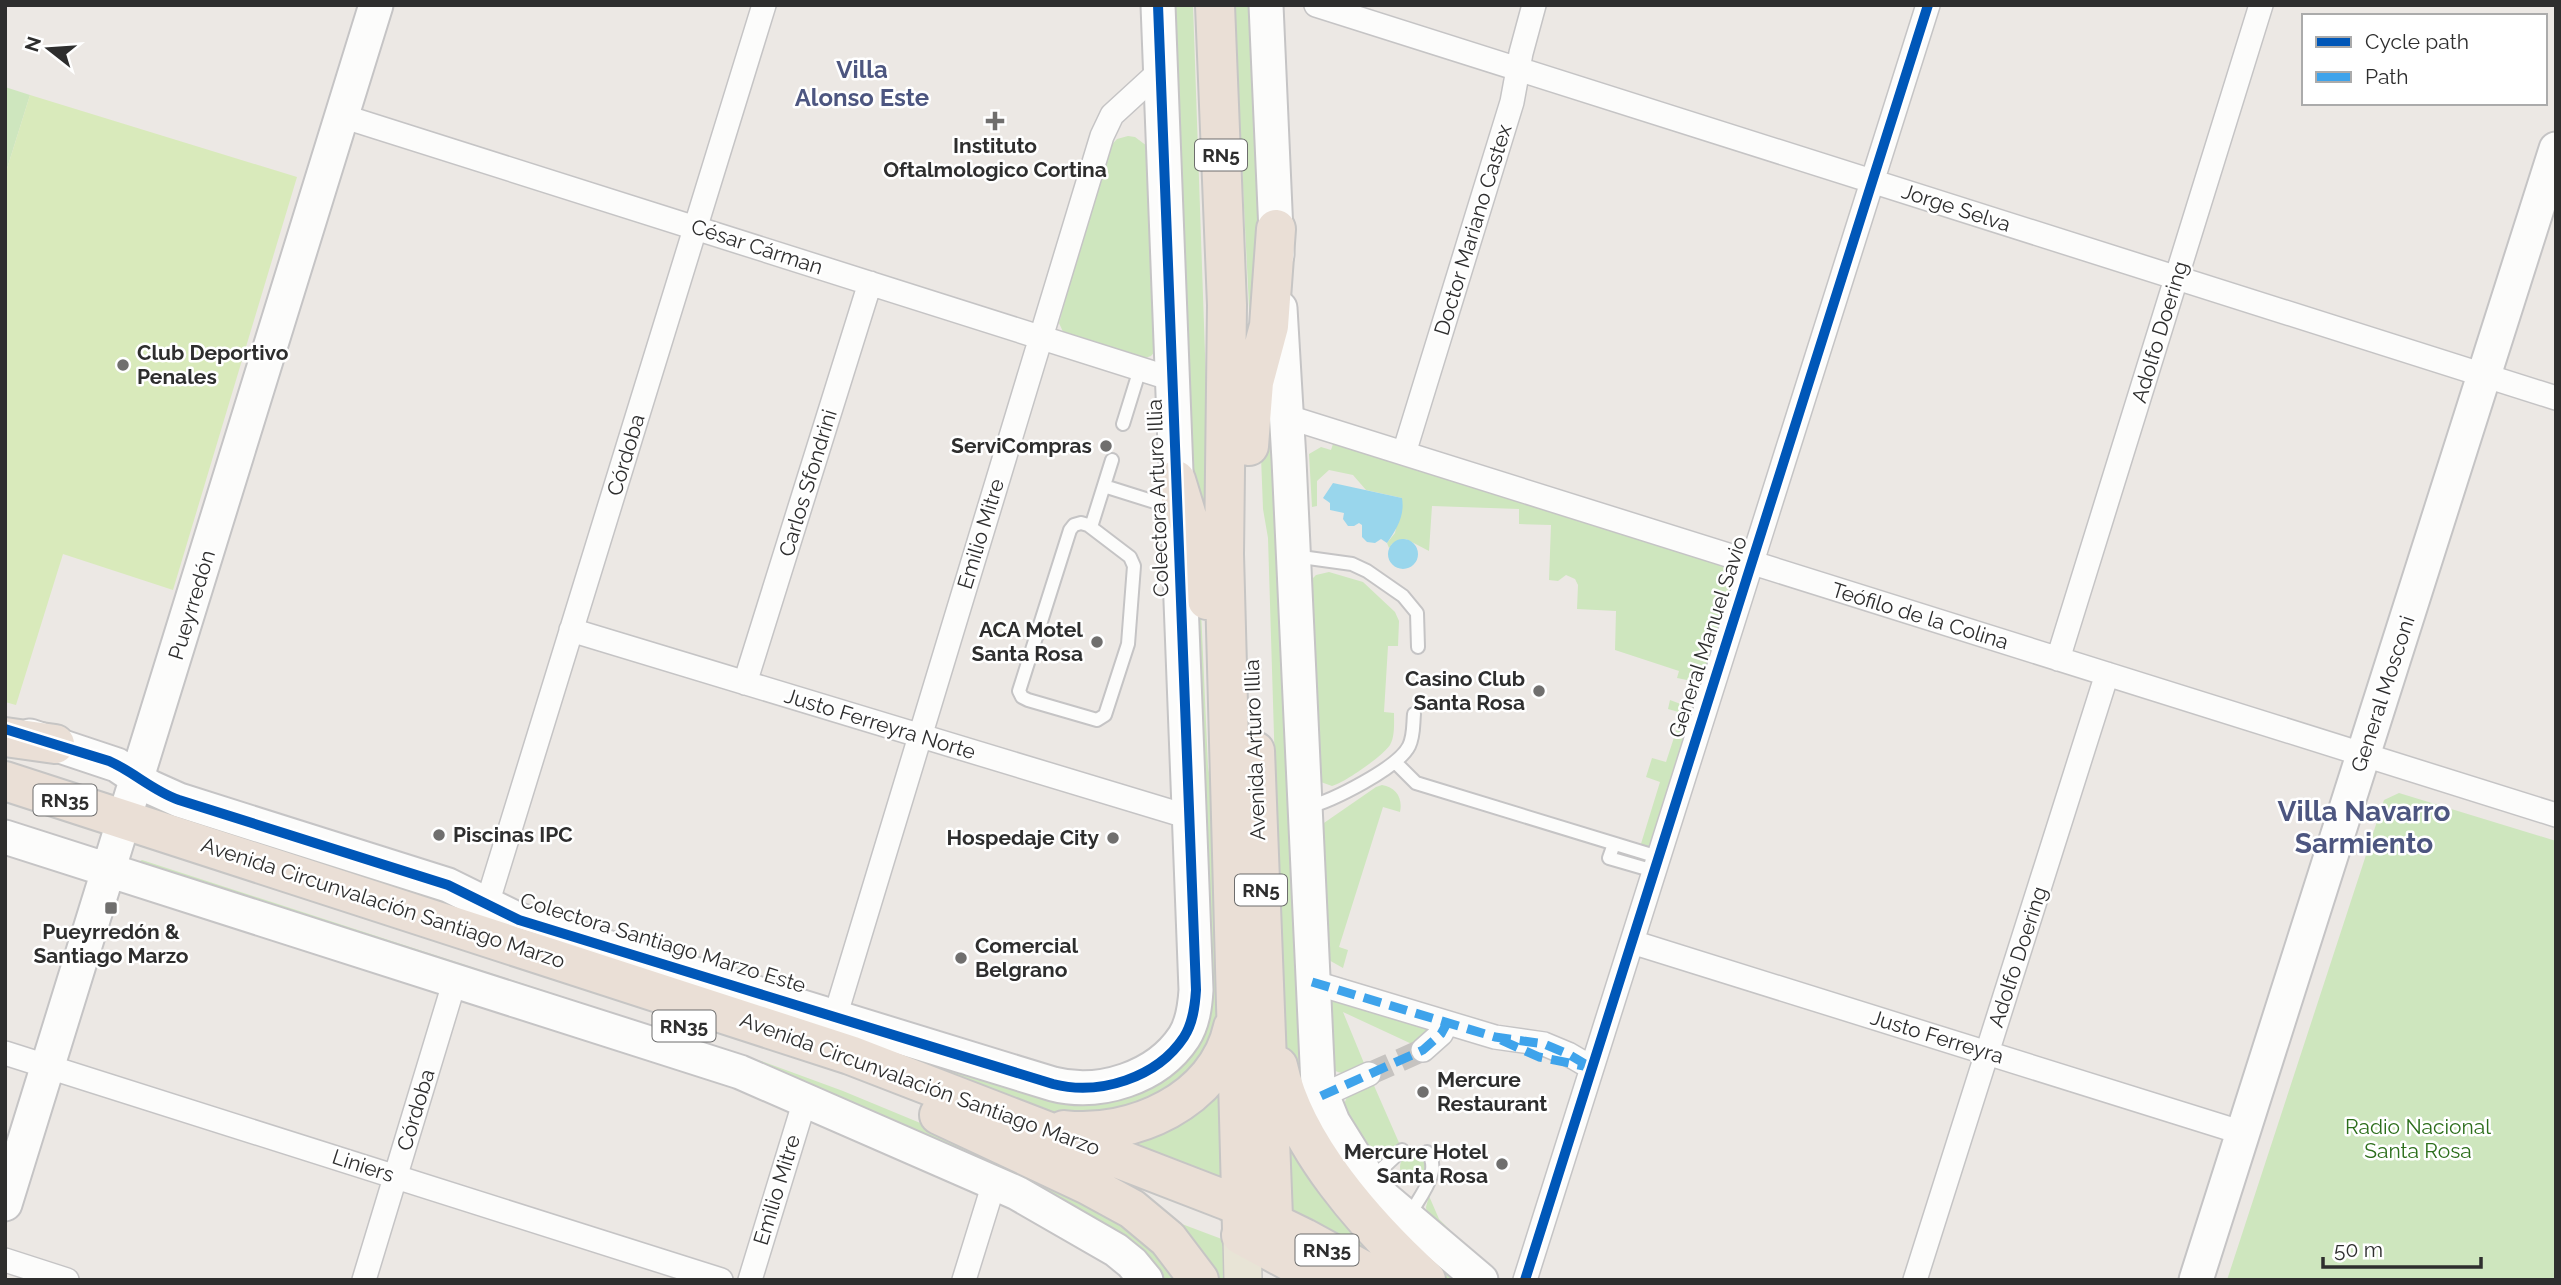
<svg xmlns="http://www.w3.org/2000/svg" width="2561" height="1285" font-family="Raleway,sans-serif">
	<rect width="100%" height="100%" fill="#ece8e4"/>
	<!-- green -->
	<path fill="#cee6be" d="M 1169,5 L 1193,5 L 1212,557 L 1186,465 Z
		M 1234,5 L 1254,5 L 1267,291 L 1252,367 Z
		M 5,87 L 30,95 L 5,175 Z
		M 1128,136 L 1135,137 L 1147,146 L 1156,350 L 1151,356 L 1142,359 L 1064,334 L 1059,323 L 1107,150 L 1117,139 Z
		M 1271,392 L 1304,1079 L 1461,1280 L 1439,1280 L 1286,1053 L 1283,1032 L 1268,538 L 1263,509 L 1259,405 Z
		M 1334,441 L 1730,566 L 1735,574 L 1736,580 L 1702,683 L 1677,678 L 1679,671 L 1615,650 L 1616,611 L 1577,609 L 1578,585 L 1575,579 L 1566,575 L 1558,581 L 1549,580 L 1551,525 L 1519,524 L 1519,509 L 1432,506 L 1429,551 L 1406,539 L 1392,544 L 1389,548 L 1387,543 L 1395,533 L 1402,498 L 1366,490 L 1353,475 L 1329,470 L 1317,481 L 1317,506 L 1312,507 L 1309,454 L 1321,447 L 1331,450 Z
		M 1329,572 L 1363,582 L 1395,612 L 1399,621 L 1398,646 L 1388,646 L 1384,712 L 1394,713 C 1394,723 1395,736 1390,745 C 1383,756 1344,783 1332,786 L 1318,781 L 1309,582 L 1316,575 Z
		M 1191,574 L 1201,610 L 1208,767 L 1220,839 L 1226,990 L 1214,1046 L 1165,1098 L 1069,1121 L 814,1025 L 1041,1093 L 1180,1058 Z
		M 1670,700 L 1694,709 L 1651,847 L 1648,849 L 1640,847 L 1660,782 L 1646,777 L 1652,758 L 1666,762 L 1682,713 L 1668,709 Z
		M 1382,785 C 1396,787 1403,798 1400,812 L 1383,807 L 1339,947 L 1348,950 L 1343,968 L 1327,959 L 1321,825 L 1376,787 Z
		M 2399,793 L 2556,841 L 2556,1280 L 2227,1280 L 2384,800 Z
		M 142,860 L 764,1062 L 843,1091 L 1046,1175 L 1118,1214 L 1185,1280 L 1157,1280 L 1037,1194 L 136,863 Z
		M 1329,995 L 1427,1027 L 1428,1031 L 1414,1045 L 1343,1012 L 1366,1068 C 1353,1072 1344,1077 1332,1069 Z
		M 1218,1080 L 1229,1189 L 1117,1141 Z
		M 1372,1081 L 1400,1145 C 1391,1152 1384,1158 1372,1157 L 1342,1108 L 1349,1093 Z
		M 1279,1107 L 1397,1270 L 1282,1212 Z
		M1400 1167a13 13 0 1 1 26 0a13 13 0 1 1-26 0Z
		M 1429,1196 L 1439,1219 L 1498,1279 L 1520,1278 L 1519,1280 L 1495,1280 L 1427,1215 L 1426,1207 Z
		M 1158,1215 L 1227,1241 L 1228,1280 L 1211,1280 Z"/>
	<!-- pitch -->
	<path fill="#d9eabb" d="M 30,95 L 297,177 L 173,590 L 63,554 L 16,705 L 5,702 L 5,175 Z"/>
	<!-- water -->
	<path fill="#99d6ec" d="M 1333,483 L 1402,498 C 1405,515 1397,529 1387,543 L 1381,539 L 1375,543 L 1367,542 L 1362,537 L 1362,525 L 1359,523 L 1354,526 L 1348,526 L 1343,519 L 1344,513 L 1330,510 L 1330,503 L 1323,498 Z
		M1388 554a15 15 0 1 1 30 0a15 15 0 1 1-30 0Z"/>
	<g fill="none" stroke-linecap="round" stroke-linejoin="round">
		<!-- street-tunnel -->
		<path stroke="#c6c3c0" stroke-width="23" stroke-dasharray="23 11" stroke-linecap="butt" d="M 1369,1074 L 1423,1050"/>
		<defs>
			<path id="lane" d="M 1123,424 L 1140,369
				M 1104,486 L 1177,509
				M 1081,523 L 1088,525 L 1130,557 L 1134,566 L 1128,644 L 1105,715 L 1097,720 L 1028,700 L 1022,697 L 1019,691 L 1070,530 L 1074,525 Z
				M 1091,527 L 1112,460
				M 1294,556 L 1352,564 L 1367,571 L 1403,596 L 1417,613 L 1418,647
				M 1395,762 L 1416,783 L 1658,857
				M 1308,807 C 1332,801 1398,768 1409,746 C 1414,736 1413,724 1414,714
				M 1614,844 L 1609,858 L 1654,871
				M 1371,1179 L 1402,1150
				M 1409,1216 C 1419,1197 1443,1171 1427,1152"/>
			<path id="street" d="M 1316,5 L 2556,398
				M 342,116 L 1172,379
				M 1285,416 L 2556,815
				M 1404,453 L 1512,102 L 1521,53 L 1534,5
				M 571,630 L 1189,817
				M 2058,659 L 2261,5
				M 745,683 L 870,283
				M 487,904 L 764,5
				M 1632,942 L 2243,1133
				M 1312,982 L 1495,1037 L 1544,1044 L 1568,1054 L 1592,1068
				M 835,1017 L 1102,136 L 1112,115 L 1160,71
				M 1423,1050 L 1441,1034 L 1447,1023
				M 5,1053 L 721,1280
				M 1321,1096 L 1369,1074
				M 5,1260 L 67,1280
				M 364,1280 L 455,980
				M 750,1280 L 805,1100
				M 964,1280 L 994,1183
				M 1525,1280 L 1928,5
				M 1915,1280 L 2107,674"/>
			<path id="secondary" d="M 1266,5 L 1277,255
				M 1280,308 L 1289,460 L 1318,1085 L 1333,1122 L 1376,1191 L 1481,1280
				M 30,736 L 117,765 L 150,787 L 179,800 L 448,885 L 519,920 L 1053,1084 C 1099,1096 1157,1078 1184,1037 C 1193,1023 1195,1006 1196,990 L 1158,5
				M 5,837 L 740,1072 L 1017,1193 L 1116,1250 L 1132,1263 L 1146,1280
				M 5,1204 L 376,5
				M 2196,1280 L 2556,149"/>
			<path id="primary" d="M 1242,1236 L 1243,1280"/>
			<path id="highway" d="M 1215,5 L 1227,305 L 1224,554 L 1242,1230
				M 1249,446 L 1254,382 L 1269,326 L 1276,229
				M 1176,480 L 1202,566 L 1207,600
				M 5,737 L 55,744
				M 1255,751 L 1274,1243
				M 5,781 L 850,1055 L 1228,1201 L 1304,1238 L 1381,1280
				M 1278,1066 C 1295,1146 1367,1226 1426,1280
				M 939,1115 L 1088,1185 L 1132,1209 L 1168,1239 L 1199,1280
				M 1064,1130 C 1132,1138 1217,1101 1233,1027
				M 1241,1235 L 1324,1280"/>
		</defs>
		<!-- lane casing -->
		<use href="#lane" stroke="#c5c4c5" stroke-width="16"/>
		<!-- street casing -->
		<use href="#street" stroke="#c5c4c5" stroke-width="26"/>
		<!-- secondary casing -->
		<use href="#secondary" stroke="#c5c4c5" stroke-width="37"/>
		<!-- primary casing -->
		<use href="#primary" stroke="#c6c5c4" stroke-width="40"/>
		<!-- highway casing -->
		<use href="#highway" stroke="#c6c5c4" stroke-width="42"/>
		<!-- lane -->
		<use href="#lane" stroke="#fcfcfb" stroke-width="12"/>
		<!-- street -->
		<use href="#street" stroke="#fcfcfb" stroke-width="23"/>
		<!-- secondary -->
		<use href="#secondary" stroke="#fcfcfb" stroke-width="33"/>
		<!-- primary -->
		<use href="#primary" stroke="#e8e4d6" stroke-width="37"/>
		<!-- highway -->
		<use href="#highway" stroke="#eadfd6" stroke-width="38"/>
		<!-- quiet -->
		<path stroke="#3ea3eb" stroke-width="9" stroke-dasharray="18 9" stroke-linecap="butt" d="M 1312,982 L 1495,1037 L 1544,1044 L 1568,1054 L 1592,1068
			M 1501,1040 L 1539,1057 L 1584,1066
			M 1321,1096 L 1423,1050 L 1441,1034 L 1447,1023"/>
		<defs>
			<path id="cycleway" d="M 5,729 L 109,761 C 134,772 153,791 179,800 L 448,885 L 519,920 L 1053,1084 C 1099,1096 1157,1078 1184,1037 C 1193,1023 1195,1006 1196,990 L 1158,5
				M 1525,1280 L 1928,5"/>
		</defs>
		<!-- cycleway casing -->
		<use href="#cycleway" stroke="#fff" stroke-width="15"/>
		<!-- cycleway -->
		<use href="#cycleway" stroke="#0057b8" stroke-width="10"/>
	</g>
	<!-- markers -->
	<g fill="#706f6e" stroke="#fff" stroke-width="2.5">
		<path d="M991.5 110.5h7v7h7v7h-7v7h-7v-7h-7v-7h7z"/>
		<circle cx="123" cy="365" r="7"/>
		<circle cx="1106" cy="446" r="7"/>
		<circle cx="1097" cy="642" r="7"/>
		<circle cx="1539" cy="691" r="7"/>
		<circle cx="439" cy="835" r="7"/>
		<circle cx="1113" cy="838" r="7"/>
		<rect x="104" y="901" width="14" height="14" rx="3.5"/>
		<circle cx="961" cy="958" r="7"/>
		<circle cx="1423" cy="1092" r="7"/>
		<circle cx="1502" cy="1164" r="7"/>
	</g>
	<g text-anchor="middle" stroke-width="5" stroke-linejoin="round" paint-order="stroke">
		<!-- shield labels -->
		<g fill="#fff" stroke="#6d6d6d" stroke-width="2">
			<rect x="1195" y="139.5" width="52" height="31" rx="5"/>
			<rect x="33.5" y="784.5" width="63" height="31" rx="5"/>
			<rect x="1235" y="874.5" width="52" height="31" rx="5"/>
			<rect x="652.5" y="1010.5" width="63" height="31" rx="5"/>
			<rect x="1295.5" y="1234.5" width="63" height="31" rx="5"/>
		</g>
		<g font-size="19" font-weight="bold" fill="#2e2e2e">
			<text x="1221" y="162">RN5</text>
			<text x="65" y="807">RN35</text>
			<text x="1261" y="897">RN5</text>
			<text x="684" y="1033">RN35</text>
			<text x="1327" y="1257">RN35</text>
		</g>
		<!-- poi labels -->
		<g font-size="21" font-weight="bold" fill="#2e2e2e" stroke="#fff" text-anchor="end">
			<text x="995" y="153" text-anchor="middle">Instituto<tspan x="995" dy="24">Oftalmologico Cortina</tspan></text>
			<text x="137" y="360" text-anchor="start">Club Deportivo<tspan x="137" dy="24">Penales</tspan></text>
			<text x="1092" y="453">ServiCompras</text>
			<text x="1083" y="637">ACA Motel<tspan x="1083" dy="24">Santa Rosa</tspan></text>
			<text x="1525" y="686">Casino Club<tspan x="1525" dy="24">Santa Rosa</tspan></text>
			<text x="453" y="842" text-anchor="start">Piscinas IPC</text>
			<text x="1099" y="845">Hospedaje City</text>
			<text x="111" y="939" text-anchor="middle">Pueyrredón &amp;<tspan x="111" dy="24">Santiago Marzo</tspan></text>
			<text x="975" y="953" text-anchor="start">Comercial<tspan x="975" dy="24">Belgrano</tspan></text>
			<text x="1437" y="1087" text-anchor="start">Mercure<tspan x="1437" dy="24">Restaurant</tspan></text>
			<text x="1488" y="1159">Mercure Hotel<tspan x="1488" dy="24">Santa Rosa</tspan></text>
		</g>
		<!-- street labels -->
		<g font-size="21" fill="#2e2e2e" stroke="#fff">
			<text transform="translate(1956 208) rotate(18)" y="7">Jorge Selva</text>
			<text transform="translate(1473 230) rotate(-73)" y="7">Doctor Mariano Castex</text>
			<text transform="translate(757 247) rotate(18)" y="7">César Cárman</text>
			<text transform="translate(2160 332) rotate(-73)" y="7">Adolfo Doering</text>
			<text transform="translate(626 455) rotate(-73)" y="7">Córdoba</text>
			<text transform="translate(808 483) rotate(-73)" y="7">Carlos Sfondrini</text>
			<text transform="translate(1158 498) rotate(-92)" y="7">Colectora Arturo Illia</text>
			<text transform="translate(981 534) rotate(-73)" y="7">Emilio Mitre</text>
			<text transform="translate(192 605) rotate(-73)" y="7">Pueyrredón</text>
			<text transform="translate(1920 616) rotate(17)" y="7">Teófilo de la Colina</text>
			<text transform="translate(1708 637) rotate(-72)" y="7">General Manuel Savio</text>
			<text transform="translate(2383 694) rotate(-72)" y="7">General Mosconi</text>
			<text transform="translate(880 724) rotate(17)" y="7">Justo Ferreyra Norte</text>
			<text transform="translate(1255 750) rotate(-92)" y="7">Avenida Arturo Illia</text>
			<text transform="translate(383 903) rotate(18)" y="7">Avenida Circunvalación Santiago Marzo</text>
			<text transform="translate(663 943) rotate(17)" y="7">Colectora Santiago Marzo Este</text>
			<text transform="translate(2018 957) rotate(-72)" y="7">Adolfo Doering</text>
			<text transform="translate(1937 1037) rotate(17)" y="7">Justo Ferreyra</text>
			<text transform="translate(920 1084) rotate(20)" y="7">Avenida Circunvalación Santiago Marzo</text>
			<text transform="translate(416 1110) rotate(-73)" y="7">Córdoba</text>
			<text transform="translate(363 1166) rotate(18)" y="7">Liniers</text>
			<text transform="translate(777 1190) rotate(-73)" y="7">Emilio Mitre</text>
		</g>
		<!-- park labels -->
		<g font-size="21" fill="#2c6e1b" stroke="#fff">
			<text x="2418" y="1134">Radio Nacional<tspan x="2418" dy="24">Santa Rosa</tspan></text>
		</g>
		<!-- quarter labels -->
		<g font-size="24" font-weight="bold" fill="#4d5680" stroke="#fff">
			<text x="862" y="78">Villa<tspan x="862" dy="28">Alonso Este</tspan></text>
		</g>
		<!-- district labels -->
		<g font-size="28" font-weight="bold" fill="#4d5680" stroke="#fff">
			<text x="2364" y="821">Villa Navarro<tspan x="2364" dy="32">Sarmiento</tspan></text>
		</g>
	</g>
	<!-- border -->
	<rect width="2561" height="1285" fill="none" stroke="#2e2e2e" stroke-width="14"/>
	<!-- legend -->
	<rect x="2302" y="14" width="245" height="91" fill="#ffffff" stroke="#ababab" stroke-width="2"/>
	<rect x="2316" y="37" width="35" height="10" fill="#0057b8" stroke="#ababab" stroke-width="2"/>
	<text x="2365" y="49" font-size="21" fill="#2e2e2e">Cycle path</text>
	<rect x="2316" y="72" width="35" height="10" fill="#3ea3eb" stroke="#ababab" stroke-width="2"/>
	<text x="2365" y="84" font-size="21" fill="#2e2e2e">Path</text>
	<!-- north arrow -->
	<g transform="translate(49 49) rotate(287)" stroke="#ffffff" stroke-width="5" paint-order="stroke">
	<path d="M0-5L12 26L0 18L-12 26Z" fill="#2e2e2e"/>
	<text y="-10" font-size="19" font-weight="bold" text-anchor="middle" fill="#2e2e2e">N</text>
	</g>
	<!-- scale -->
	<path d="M2323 1257v10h158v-10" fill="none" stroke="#2e2e2e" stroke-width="3.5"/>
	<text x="2334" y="1257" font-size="21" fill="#2e2e2e" stroke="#ffffff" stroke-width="5" paint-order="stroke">50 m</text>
</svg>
